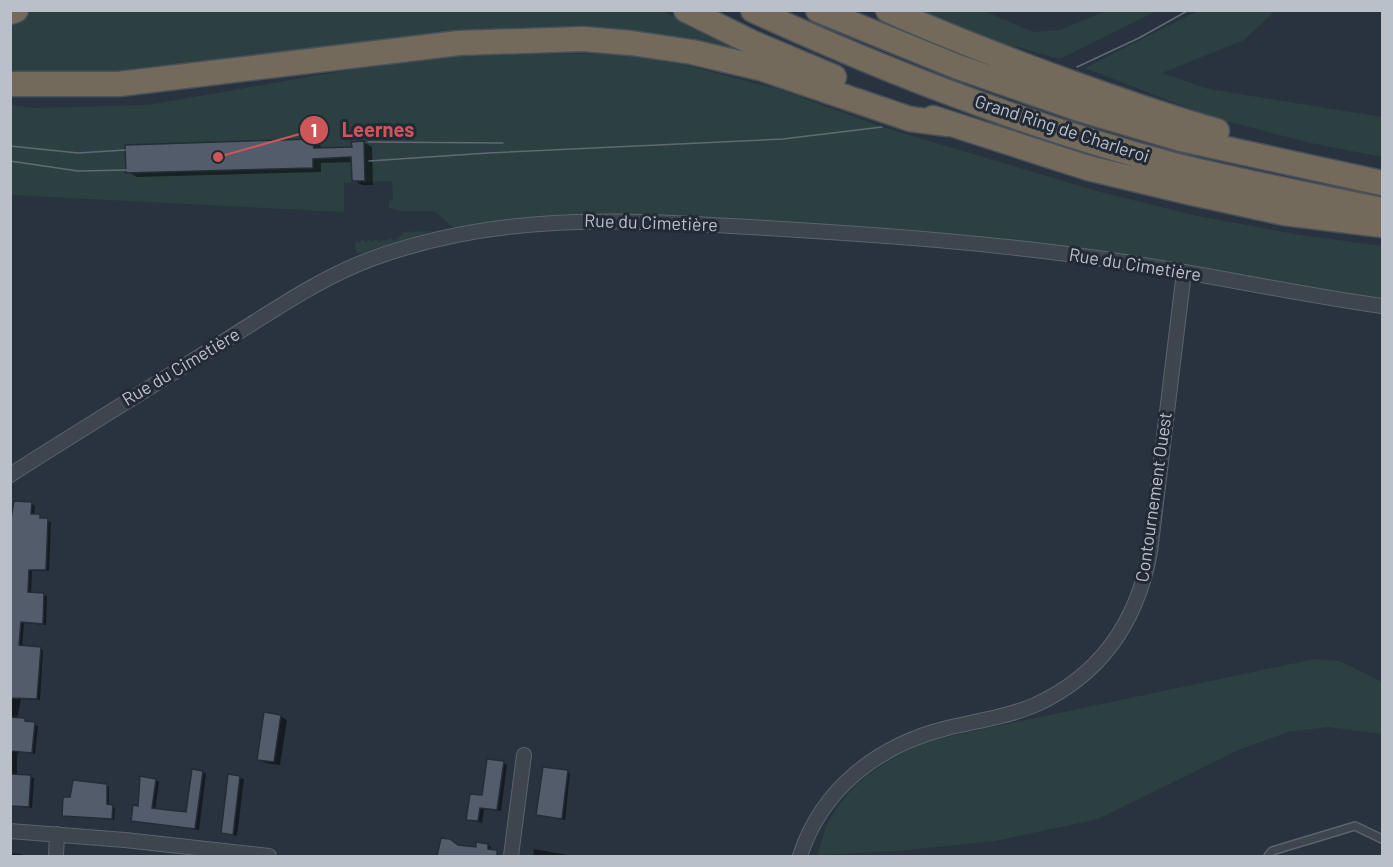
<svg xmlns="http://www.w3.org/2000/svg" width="1393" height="867" font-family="Barlow,sans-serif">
	<rect width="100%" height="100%" fill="#29333f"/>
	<!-- green -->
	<path fill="#2c4041" d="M 24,10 L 662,11 L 759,58 L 635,34 L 134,74 L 11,75 L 11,17 Z
		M 923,11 L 984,11 L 1033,32 L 1060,30 L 1106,11 L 1157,11 L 1059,59 L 1019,47 L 1011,47 Z
		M 1198,11 L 1275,11 L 1244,40 L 1162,73 L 1208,89 L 1382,117 L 1382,157 L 1311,143 L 1214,118 L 1085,68 Z
		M 467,53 L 642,54 L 781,90 L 882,127 L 1100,192 L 1197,216 L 1300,235 L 1382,246 L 1382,301 L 1099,252 L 915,230 L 783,222 L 610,214 L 560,215 L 500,222 L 460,229 L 453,227 L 434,211 L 401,211 L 389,208 L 389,201 L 393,200 L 392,181 L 344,183 L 344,212 L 11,195 L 10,105 L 35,108 L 148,105 L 343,71 Z
		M 432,231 L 358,254 L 355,249 L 356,240 L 359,243 L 363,239 L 366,243 L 369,239 L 373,242 L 376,239 L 380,242 L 383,239 L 387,241 L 390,238 L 394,241 L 404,232 Z
		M 1315,659 L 1339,661 L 1382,682 L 1382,734 L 1328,727 L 1288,732 L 1236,751 L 1098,819 L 995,841 L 897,851 L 818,855 L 817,856 L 818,855 C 821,843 824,830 830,819 C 853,779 887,760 927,741 Z"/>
	<!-- shadow -->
	<path fill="#0007" d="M 312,141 L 321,146 L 321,150 L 354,148 L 363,142 L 372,147 L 373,185 L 362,185 L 353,180 L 353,162 L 321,163 L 321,172 L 137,177 L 128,172 Z
		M 32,504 L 35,506 L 34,515 L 40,516 L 43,520 L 51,522 L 49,571 L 32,571 L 31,594 L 47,596 L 46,625 L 24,623 L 22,647 L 43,650 L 40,700 L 21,699 L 17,719 L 24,720 L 27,723 L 38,726 L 35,754 L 19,752 L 17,755 L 17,776 L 34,778 L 32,808 L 11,806 L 10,812 L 10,545 Z
		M 280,716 L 287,720 L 280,765 L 265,763 L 259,759 Z
		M 503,763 L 507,765 L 501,811 L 484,809 L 482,823 L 468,819 Z
		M 203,772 L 206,774 L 199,830 L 133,820 L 155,780 L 159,782 L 155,810 L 187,814 Z
		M 567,772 L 570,773 L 565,820 L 538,815 Z
		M 230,776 L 244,779 L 237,836 L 222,832 Z
		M 106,786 L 109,787 L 109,806 L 115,808 L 114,820 L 64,815 L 71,799 Z
		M 442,840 L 458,846 L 477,849 L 488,845 L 491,847 L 490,856 L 439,856 Z
		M 534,849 L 568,855 L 570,856 L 533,856 Z
		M 10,853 L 21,854 L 25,856 L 10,856 Z"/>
	<!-- building -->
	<path fill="#535c6a" stroke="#242c37" stroke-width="1.5" d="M 312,139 L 314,148 L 352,147 L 351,142 L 364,141 L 365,181 L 352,181 L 351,157 L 313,159 L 313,168 L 126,173 L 125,145 Z
		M 14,501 L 32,502 L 31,514 L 40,514 L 40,518 L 48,518 L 46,570 L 29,570 L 28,592 L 44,593 L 43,624 L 21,622 L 19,645 L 41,647 L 37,699 L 10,698 L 10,525 Z
		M 264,712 L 281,715 L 274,762 L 257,760 Z
		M 10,717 L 25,718 L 25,721 L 35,722 L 32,753 L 10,751 Z
		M 487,759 L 504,761 L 497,810 L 480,808 L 478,821 L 466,820 L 470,794 L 482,795 Z
		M 543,767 L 568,770 L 562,819 L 536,815 Z
		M 192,769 L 203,771 L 195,829 L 131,821 L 133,805 L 138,806 L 140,776 L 156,779 L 152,808 L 186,812 Z
		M 10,774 L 31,775 L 29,807 L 10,806 Z
		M 228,774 L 240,776 L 233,835 L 221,833 Z
		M 73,780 L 107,784 L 107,804 L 113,805 L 112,819 L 62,816 L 63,797 L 70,797 Z
		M 441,838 L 450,839 L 458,845 L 476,847 L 476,842 L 488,844 L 488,849 L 497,850 L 497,856 L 437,856 Z"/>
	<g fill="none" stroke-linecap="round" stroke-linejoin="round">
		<defs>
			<path id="service" d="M 1268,856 L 1272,851 L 1355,826 L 1382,839"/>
			<path id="minor" d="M 10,475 C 82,429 154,385 226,340 C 273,311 318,279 371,259 C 496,213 620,219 750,227 C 874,234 996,243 1118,261 C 1207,274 1294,294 1382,306
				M 10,831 L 125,840 L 269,856
				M 56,856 L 57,834
				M 511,856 L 524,755
				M 800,856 C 822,788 879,745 947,728 C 976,721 1007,717 1035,705 C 1101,675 1137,622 1150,552 L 1184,272"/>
			<path id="motorway" d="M 686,10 L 753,43 L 834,77
				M 753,10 C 889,73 1030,127 1174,165 C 1243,182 1313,196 1382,210
				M 818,10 L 958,67 L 1079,109 L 1181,139 L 1382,183
				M 888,10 C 946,36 1006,59 1066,81 C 1116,99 1166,117 1217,131
				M 10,12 L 16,10
				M 10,84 L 119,84 L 459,43 L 583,39 L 631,43 L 692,52 L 760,68 L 910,119 L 948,124
				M 933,118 L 1088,168 L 1188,192 L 1284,213 L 1382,225"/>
		</defs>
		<!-- service casing -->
		<use href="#service" stroke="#5b636d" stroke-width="10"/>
		<!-- minor casing -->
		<use href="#minor" stroke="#5b636d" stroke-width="16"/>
		<!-- motorway casing -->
		<use href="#motorway" stroke="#48505a" stroke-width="27"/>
		<!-- service -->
		<use href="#service" stroke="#3d454f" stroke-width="7"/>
		<!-- minor -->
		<use href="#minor" stroke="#3d454f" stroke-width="14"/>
		<!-- motorway -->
		<use href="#motorway" stroke="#746a5b" stroke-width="24"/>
		<!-- tram -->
		<path stroke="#606976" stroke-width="1.5" d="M 1077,67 L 1139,38 L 1189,10
			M 368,142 L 503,143
			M 10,146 L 78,153 L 125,150
			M 10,161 L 78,171 L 127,170
			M 369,161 L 488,153 L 783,139 L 882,127"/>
	</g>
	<g text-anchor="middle" stroke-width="6" stroke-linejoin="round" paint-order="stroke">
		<!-- street labels -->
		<g font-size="18" fill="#bac0ca" stroke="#222a35">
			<text transform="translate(1062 129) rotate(18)" y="6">Grand Ring de Charleroi</text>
			<text transform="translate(651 223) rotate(2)" y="6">Rue du Cimetière</text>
			<text transform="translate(1135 265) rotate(9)" y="6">Rue du Cimetière</text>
			<text transform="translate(181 367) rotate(-31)" y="6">Rue du Cimetière</text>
			<text transform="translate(1154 497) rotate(-82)" y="6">Contournement Ouest</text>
		</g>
	</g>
	<!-- callouts -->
	<path fill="none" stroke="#ce5659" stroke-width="2" d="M218 157L314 130"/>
	<g fill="#ce5659" stroke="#222a35" stroke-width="2">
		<circle cx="218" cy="157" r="6"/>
		<circle cx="314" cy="130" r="15"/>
	</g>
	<g font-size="18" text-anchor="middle" font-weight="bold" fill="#fff">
		<text x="314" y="137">1</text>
	</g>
	<g font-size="20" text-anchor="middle" font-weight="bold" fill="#ce5659" stroke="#222a35" stroke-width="6" stroke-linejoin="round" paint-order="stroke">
		<text x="378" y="137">Leernes</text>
	</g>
	<!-- border -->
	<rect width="1393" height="867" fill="none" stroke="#bac0ca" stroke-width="24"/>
</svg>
